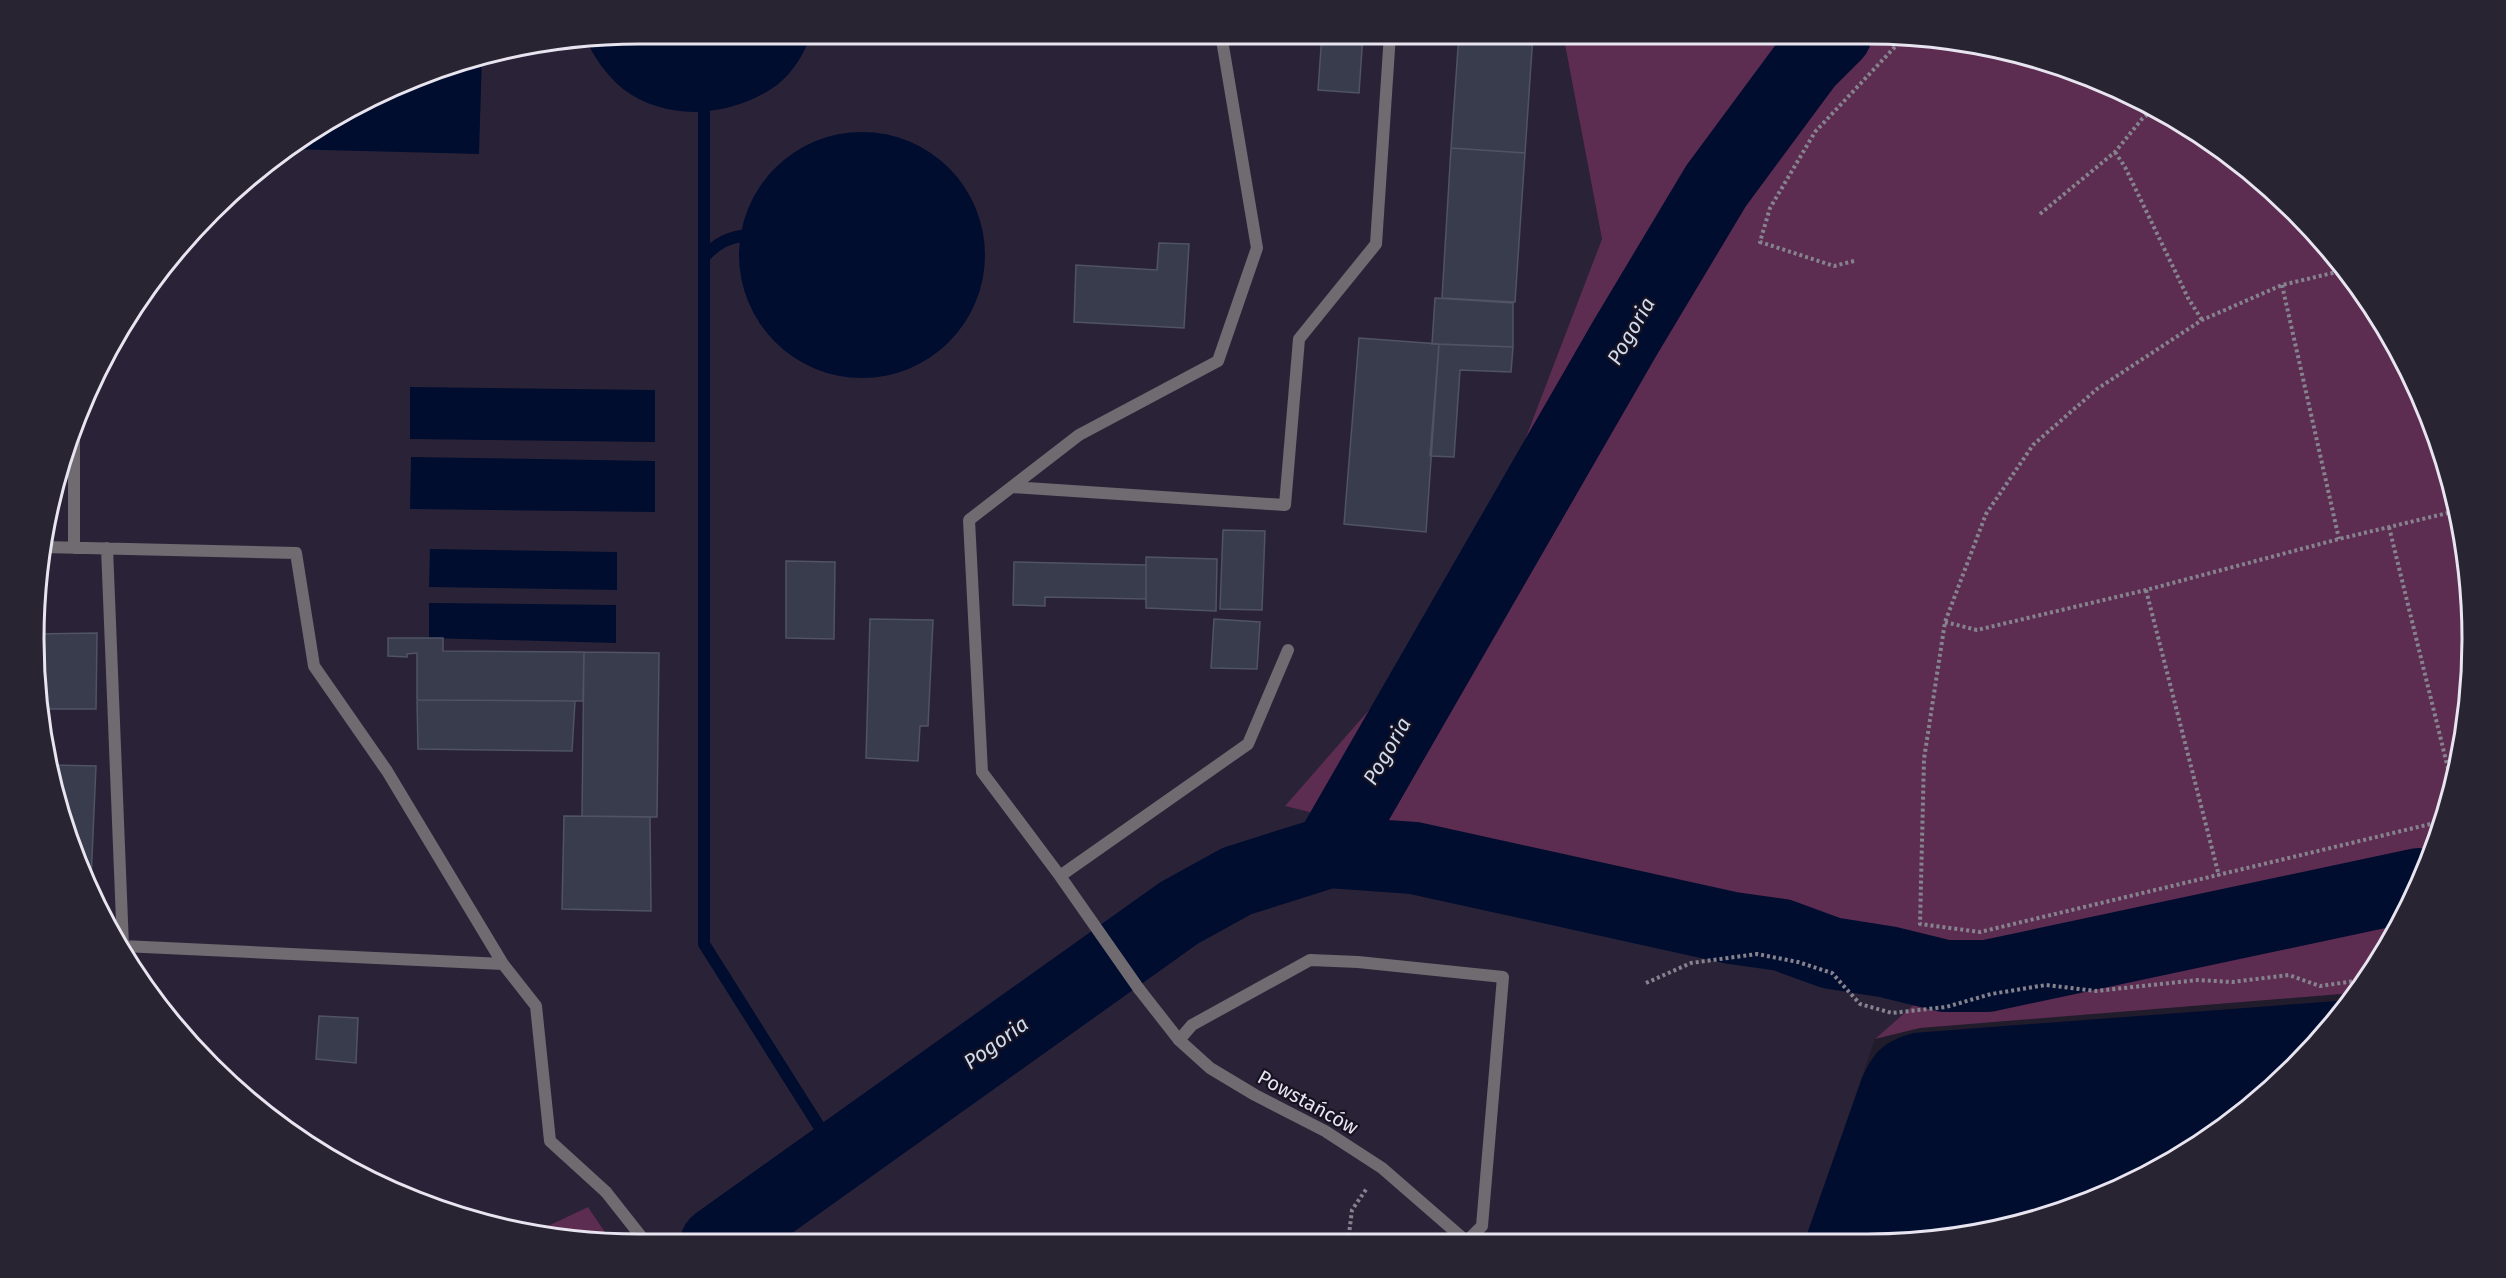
<svg xmlns="http://www.w3.org/2000/svg" width="2506" height="1278" font-family="'Fira Sans',sans-serif">
	<rect width="100%" height="100%" fill="#211c2b"/>
	<!-- built -->
	<path fill="#2a2338" d="M 639,33 L 1563,34 L 1602,239 L 1506,489 L 1417,655 L 1285,806 L 1714,911 L 1973,954 L 1875,1039 L 1805,1240 L 613,1244 L 588,1207 L 533,1233 L 482,1224 L 371,1182 L 270,1120 L 210,1067 L 135,976 L 79,871 L 54,796 L 34,679 L 34,599 L 54,482 L 79,407 L 135,303 L 184,239 L 270,158 L 336,114 L 444,65 L 521,45 Z"/>
	<!-- green -->
	<path fill="#5c2d51" d="M 1563,34 L 1906,34 L 2024,54 L 2135,96 L 2236,158 L 2323,240 L 2392,336 L 2441,445 L 2468,560 L 2472,679 L 2452,796 L 2426,867 L 1952,972 L 1972,954 L 1714,911 L 1285,806 L 1417,655 L 1506,489 L 1602,239 Z
		M 2409,910 L 2353,993 L 1920,1028 L 1875,1039 L 1917,1002 Z
		M 588,1207 L 613,1244 L 600,1244 L 533,1233 Z"/>
	<!-- water -->
	<path fill="#000d2f" d="M 639,33 L 812,33 C 805,52 793,73 777,85 C 733,117 668,123 623,89 C 606,75 594,57 585,38 Z
		M 482,55 L 479,154 L 285,149 L 336,114 L 444,65 Z
		M739 255a123 123 0 1 1 246 0a123 123 0 1 1-246 0Z
		M 410,387 L 655,390 L 655,442 L 410,439 Z
		M 411,457 L 655,461 L 655,512 L 410,509 Z
		M 430,549 L 617,552 L 617,590 L 429,587 Z
		M 429,603 L 616,605 L 616,643 L 429,638 Z
		M 2337,1001 L 2346,1004 L 2323,1038 L 2236,1120 L 2099,1199 L 1946,1240 L 1805,1240 L 1862,1078 C 1875,1050 1884,1042 1913,1033 Z"/>
	<g fill="none" stroke-linecap="round" stroke-linejoin="round">
		<!-- stream -->
		<path stroke="#000d2f" stroke-width="12" d="M 704,113 L 704,944 L 822,1131 L 833,1160
			M 706,255 C 717,244 725,239 741,236"/>
		<!-- river -->
		<path stroke="#000d2f" stroke-width="72" d="M 1329,852 L 1414,858 L 1732,928 L 1782,935 L 1831,953 L 1888,962 L 1945,976 L 1987,976 L 2419,884
			M 716,1243 L 1179,913 L 1237,881 L 1329,852 L 1625,338 L 1716,186 L 1807,63 L 1836,34"/>
	</g>
	<!-- building -->
	<path fill="#393c4c" stroke="#505365" stroke-width="1.5" d="M 1322,34 L 1363,34 L 1359,93 L 1318,90 Z
		M 1459,34 L 1533,34 L 1525,153 L 1451,148 Z
		M 1451,148 L 1525,153 L 1515,302 L 1442,298 Z
		M 1159,243 L 1189,244 L 1184,328 L 1074,322 L 1076,265 L 1157,270 Z
		M 1435,298 L 1513,303 L 1513,347 L 1432,344 Z
		M 1359,338 L 1439,344 L 1426,532 L 1344,524 Z
		M 1439,344 L 1513,347 L 1511,372 L 1460,370 L 1454,457 L 1430,456 Z
		M 1223,530 L 1265,531 L 1262,610 L 1220,609 Z
		M 1146,557 L 1217,559 L 1216,611 L 1146,608 Z
		M 786,561 L 835,562 L 834,639 L 786,638 Z
		M 1014,562 L 1146,565 L 1146,599 L 1045,597 L 1045,606 L 1013,605 Z
		M 870,619 L 933,620 L 928,726 L 920,726 L 918,761 L 866,758 Z
		M 1214,619 L 1260,622 L 1257,669 L 1211,668 Z
		M 97,633 L 96,709 L 39,709 L 34,679 L 34,634 Z
		M 388,638 L 443,638 L 443,651 L 584,652 L 583,701 L 417,700 L 417,653 L 407,654 L 407,657 L 388,656 Z
		M 584,652 L 659,653 L 657,817 L 582,816 Z
		M 417,700 L 575,701 L 572,751 L 418,749 Z
		M 48,762 L 53,762 L 52,789 Z
		M 53,765 L 96,766 L 91,880 L 84,880 L 79,871 L 54,796 Z
		M 564,816 L 650,817 L 651,911 L 562,909 Z
		M 319,1016 L 358,1018 L 356,1063 L 316,1059 Z"/>
	<g fill="none" stroke-linecap="round" stroke-linejoin="round">
		<!-- path -->
		<path stroke="#86838f" stroke-width="4" stroke-dasharray="3 3" stroke-linecap="butt" d="M 2115,152 L 2125,167 L 2188,298 L 2202,320
			M 2040,214 L 2115,152 L 2142,119 L 2155,108
			M 1854,261 L 1834,266 L 1760,242 L 1770,208 L 1815,132 L 1907,34
			M 2345,270 L 2282,285 L 2202,320 L 2097,389 L 2033,445 L 1986,514 L 1945,622 L 1924,759 L 1920,924 L 1980,932 L 2443,821
			M 2282,285 L 2339,539
			M 2389,527 L 2453,789
			M 2146,590 L 2219,876
			M 1945,622 L 1977,630 L 2146,590 L 2339,539 L 2456,511
			M 1646,983 L 1691,963 L 1757,954 L 1798,962 L 1832,973 L 1860,1004 L 1892,1013 L 1946,1007 L 1991,994 L 2046,985 L 2096,991 L 2198,980 L 2232,982 L 2289,975 L 2320,986 L 2362,980
			M 1348,1242 L 1352,1210 L 1367,1188"/>
		<!-- service -->
		<path stroke="#706a71" stroke-width="12" d="M 1012,487 L 1285,505 L 1299,339 L 1376,244 L 1390,34
			M 43,547 L 296,553 L 314,666 L 387,771 L 503,964 L 536,1006 L 550,1141 L 606,1192
			M 74,548 L 74,422
			M 107,548 L 123,946
			M 1060,876 L 982,772 L 969,520 L 1079,435 L 1218,361 L 1257,248 L 1221,34
			M 123,952 L 123,946 L 503,964
			M 1139,989 L 1060,876 L 1248,744 L 1288,650
			M 1179,1040 L 1192,1025 L 1310,960 L 1358,962 L 1503,977 L 1482,1226 L 1467,1241"/>
		<!-- minor -->
		<path stroke="#706a71" stroke-width="12" d="M 1139,989 L 1179,1040 L 1210,1068 L 1255,1095 L 1325,1131 L 1382,1168 L 1466,1241
			M 606,1192 L 647,1244"/>
	</g>
	<g text-anchor="middle" stroke-width="4.5" stroke-linejoin="round" paint-order="stroke">
		<!-- street labels -->
		<g font-size="20" fill="#e8e5f0" stroke="#171322">
			<text transform="translate(1308 1102) rotate(29)" y="7">Powstańców</text>
		</g>
		<!-- water labels -->
		<g font-size="21" font-style="italic" fill="#cfddf0" stroke="#171322">
			<text transform="translate(1631 331) rotate(-60)" y="7">Pogoria</text>
			<text transform="translate(1387 751) rotate(-60)" y="7">Pogoria</text>
			<text transform="translate(996 1043) rotate(-36)" y="7">Pogoria</text>
		</g>
	</g>
	<!-- crop -->
	<path d="M0 0H2506V1278H0ZM639 44H1867A595 595 0 0 1 2462 639V639A595 595 0 0 1 1867 1234H639A595 595 0 0 1 44 639V639A595 595 0 0 1 639 44Z" fill="#282432" fill-rule="evenodd"/>
	<path fill="none" stroke="#e8e5f0" stroke-width="3" d="M639 44H1867A595 595 0 0 1 2462 639V639A595 595 0 0 1 1867 1234H639A595 595 0 0 1 44 639V639A595 595 0 0 1 639 44Z"/>
</svg>
